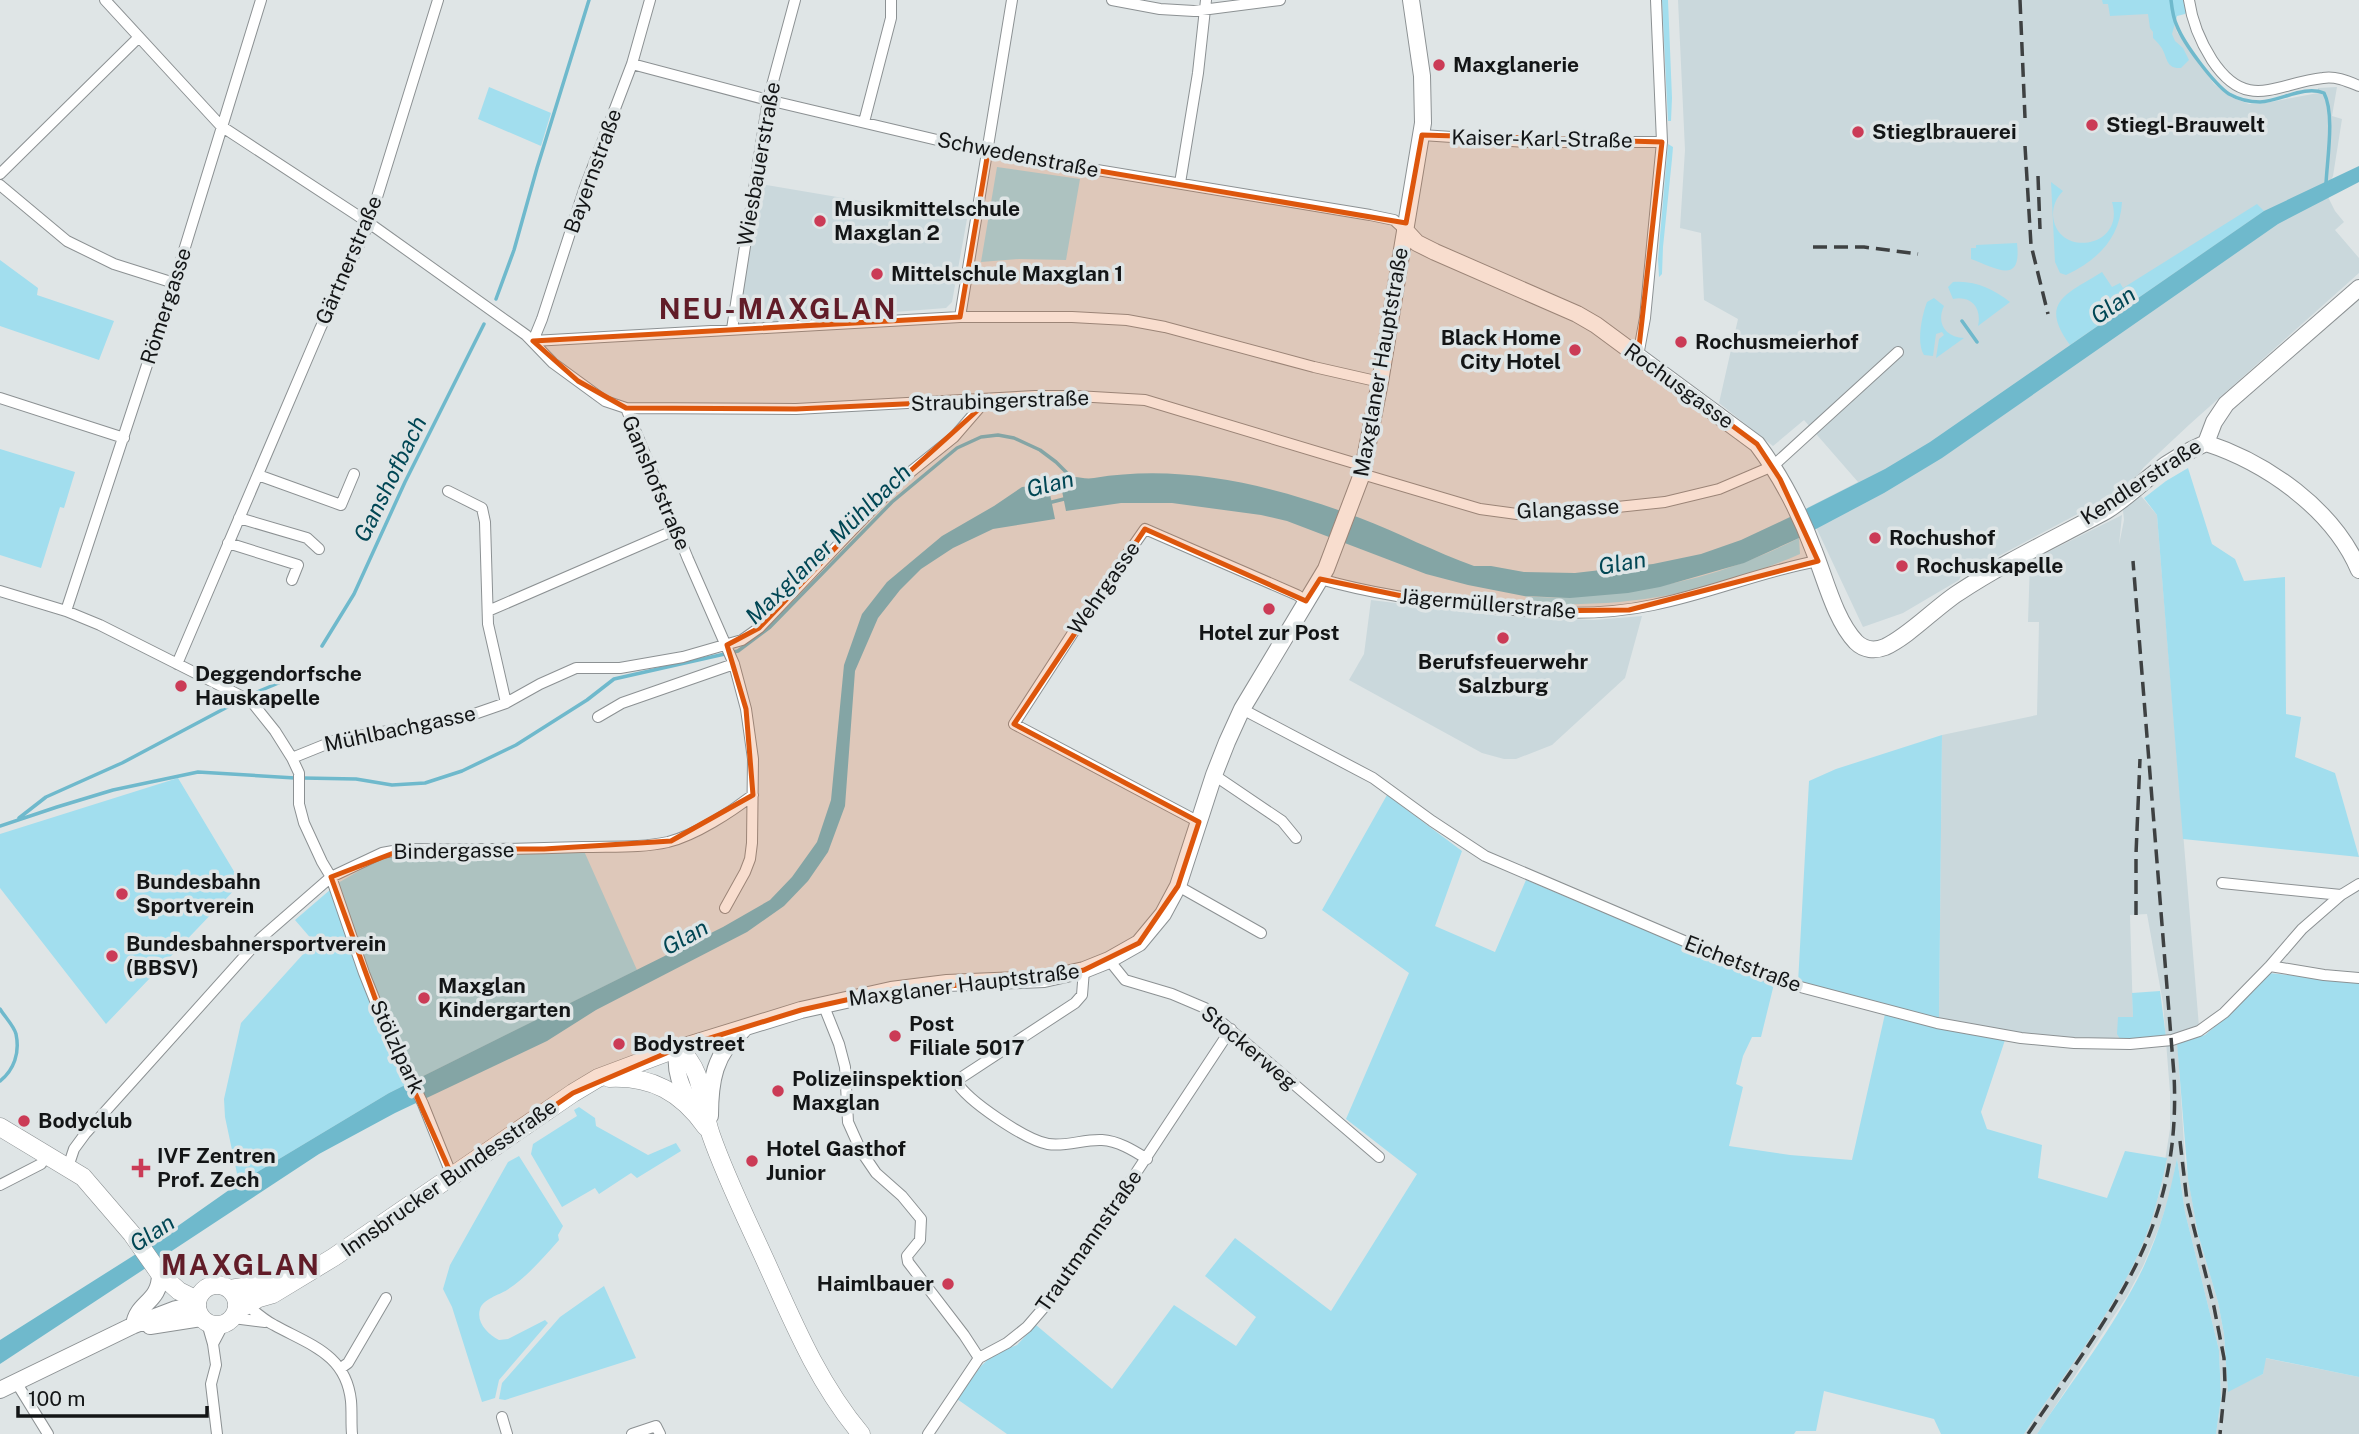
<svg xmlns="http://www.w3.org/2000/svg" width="2359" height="1434" font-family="'Public Sans',sans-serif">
	<rect width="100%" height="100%" fill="#dfe5e6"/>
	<!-- built -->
	<path fill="#cad8dc" d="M 1678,0 L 2180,0 L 2171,13 L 2177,32 L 2214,84 L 2231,97 L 2249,104 L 2260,104 L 2318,93 L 2318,88 L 2337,87 L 2332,116 L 2342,119 L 2333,176 L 2325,191 L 2335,211 L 2344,222 L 2335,230 L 2359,258 L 2359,273 L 2190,424 L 2144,467 L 2131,484 L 2157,515 L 2199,1027 L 2177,1035 L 2185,1160 L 2198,1234 L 2218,1302 L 2224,1334 L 2228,1391 L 2263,1374 L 2265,1358 L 2359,1377 L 2359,1434 L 2216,1434 L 2221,1398 L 2219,1350 L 2185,1212 L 2177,1158 L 2171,1191 L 2159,1228 L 2143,1266 L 2127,1296 L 2037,1434 L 2024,1434 L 2111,1305 L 2135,1261 L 2160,1192 L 2170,1129 L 2170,1092 L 2163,1003 L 2147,914 L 2130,915 L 2133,1017 L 2120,1039 L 2049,1036 L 1993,1030 L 1939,1020 L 1942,735 L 2037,715 L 2039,622 L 2028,622 L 2030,561 L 2122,515 L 2119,545 L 2124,520 L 2121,491 L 1961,576 L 1959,580 L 1903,613 L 1863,627 L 1807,508 L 1858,482 L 1804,420 L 1773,446 L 1719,403 L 1738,319 L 1704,300 L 1701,233 L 1680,228 L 1685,150 Z
		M 760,184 L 967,219 L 952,302 L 946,308 L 741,324 L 737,320 Z
		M 1371,600 L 1500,616 L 1594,620 L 1642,616 L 1625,678 L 1552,745 L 1516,759 L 1504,759 L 1482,753 L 1349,680 L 1364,654 Z"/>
	<!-- green -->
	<path fill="#a2deee" d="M 1662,0 L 1668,0 L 1672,98 L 1671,121 L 1668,121 Z
		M 2102,0 L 2187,0 L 2188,10 L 2185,14 L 2177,16 L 2172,34 L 2175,41 L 2183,48 L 2189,60 L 2181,68 C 2165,69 2168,57 2161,47 C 2159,44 2156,41 2153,38 L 2153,32 L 2150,28 L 2148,14 L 2110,16 L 2108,4 L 2103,4 Z
		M 489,87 L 551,113 L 541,146 L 478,119 Z
		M 1668,144 L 1673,147 L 1672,159 L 1663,247 L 1662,274 L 1659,277 L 1658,259 Z
		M 997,167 L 1080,179 L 1066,260 L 1019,259 L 981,262 Z
		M 2051,182 L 2063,191 C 2056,198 2053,206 2053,215 C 2056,259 2126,248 2112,202 L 2122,202 C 2120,238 2098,260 2066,275 L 2060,273 L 2055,262 Z
		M 2257,204 L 2264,211 L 2070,345 C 2038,302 2067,294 2102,272 L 2112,287 L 2120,283 L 2123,288 Z
		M 2017,243 C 2022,286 1996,268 1971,259 L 1971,248 L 1976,248 L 1976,245 Z
		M 0,260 L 38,288 L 37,295 L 114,321 L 99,360 L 0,326 Z
		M 1953,282 C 1974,280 1994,289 2010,302 L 1978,326 C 1982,309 1972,295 1953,299 L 1948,287 Z
		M 1934,298 L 1944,306 C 1936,323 1945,337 1964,338 L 1936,358 L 1939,339 L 1944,335 L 1942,332 L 1936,334 L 1933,356 L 1924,355 C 1916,343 1922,315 1927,302 Z
		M 0,449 L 75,472 L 64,508 L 60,507 L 41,568 L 0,555 Z
		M 2188,468 L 2212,544 L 2235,559 L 2244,581 L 2285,577 L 2286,714 L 2301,717 L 2295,757 L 2335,773 L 2359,857 L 2183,839 L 2157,515 L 2144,498 L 2166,481 Z
		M 1799,538 L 1800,554 C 1731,584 1657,603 1581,604 C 1569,604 1555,606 1544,604 C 1537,603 1530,599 1524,596 C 1553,599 1581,597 1610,593 C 1681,585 1735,570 1799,538 Z
		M 1942,735 L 1939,1020 L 1798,983 L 1809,781 L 1836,769 Z
		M 178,778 L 241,883 L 106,1024 L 0,888 L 0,834 Z
		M 1387,795 L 1462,851 L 1435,926 L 1495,952 L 1526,880 L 1774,984 L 1761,1037 L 1752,1037 L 1743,1056 L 1736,1084 L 1743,1087 L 1729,1146 L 1790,1155 L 1852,1160 L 1885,1014 L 2005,1040 L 1981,1112 L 1987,1129 L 2042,1145 L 2038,1178 L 2107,1198 L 2125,1151 L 2167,1158 C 2160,1193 2151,1228 2135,1261 C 2106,1322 2061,1378 2024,1434 L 1941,1434 L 1934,1419 L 1824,1391 L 1816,1431 L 1796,1431 L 1794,1434 L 1007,1434 L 957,1399 L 981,1366 L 994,1354 L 1017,1345 L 1036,1325 L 1112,1389 L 1174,1305 L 1236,1346 L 1256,1317 L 1205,1276 L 1235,1238 L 1331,1311 L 1417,1174 L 1346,1119 L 1409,973 L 1322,910 Z
		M 584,851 L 637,970 L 389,1093 L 239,1183 L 225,1117 L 224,1099 L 241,1023 L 314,942 L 295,920 L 338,883 L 383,857 L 429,854 L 465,857 Z
		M 2269,973 L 2359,982 L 2359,1377 L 2266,1358 L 2263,1374 L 2228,1392 L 2224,1334 L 2218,1302 L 2198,1234 L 2188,1179 L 2177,1043 L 2205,1035 L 2221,1021 Z
		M 2160,991 L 2166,1037 L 2149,1039 L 2120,1039 L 2117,1034 L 2118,1017 L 2133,1017 L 2132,993 Z
		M 579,1107 L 595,1118 L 596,1126 L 648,1155 L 676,1143 L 681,1151 L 637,1178 L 631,1173 L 599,1194 L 595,1188 L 562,1207 L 531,1154 L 533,1144 L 577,1116 L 574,1110 Z
		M 519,1156 L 563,1226 L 558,1235 L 559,1240 C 543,1258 527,1277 507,1290 C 499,1295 483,1299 480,1309 C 476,1323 488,1334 499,1340 L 508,1339 L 545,1320 L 548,1323 L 499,1380 L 495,1398 L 482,1402 L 452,1307 L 443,1289 L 450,1265 L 508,1162 Z
		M 2177,1158 L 2185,1212 L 2219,1350 L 2221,1398 L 2216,1434 L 2037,1434 C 2073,1379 2116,1325 2144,1266 C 2160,1231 2170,1195 2177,1158 Z
		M 604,1286 L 636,1358 L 505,1400 L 499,1399 L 502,1383 L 560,1317 Z"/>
	<!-- water -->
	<path fill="#6fb9cc" d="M 2359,166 L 2359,182 L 2278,224 L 1942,458 L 1884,493 L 1799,538 L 1744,563 L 1660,587 L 1628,593 L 1570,598 L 1524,596 L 1468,585 L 1426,574 L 1287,521 L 1261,515 L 1172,503 L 1121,503 L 1066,511 L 1061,486 L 1066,485 L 1063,479 C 1078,474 1081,480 1094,478 C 1184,463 1276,486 1360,518 C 1399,533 1435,552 1474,566 L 1491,566 L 1524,572 L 1575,573 L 1653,564 L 1701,554 L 1741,540 L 1790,517 L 1885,469 L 1930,442 L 2264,211 Z
		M 1048,484 L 1055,519 L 993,529 L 953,548 L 921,569 L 900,590 L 878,618 L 855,671 L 845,806 L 828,852 L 808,881 L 784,906 L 747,932 L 596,1010 L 547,1041 L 395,1113 L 319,1154 L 0,1364 L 0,1340 L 155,1242 L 239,1183 L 389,1093 L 723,927 L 770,900 L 792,877 L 817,842 L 831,800 L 844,665 L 862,614 L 887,582 L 942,536 L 994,506 L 1022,487 Z"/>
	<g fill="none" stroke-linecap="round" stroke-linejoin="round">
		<!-- stream -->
		<path stroke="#6fb9cc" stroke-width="3.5" d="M 2171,0 C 2172,9 2173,18 2177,26 C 2184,44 2214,84 2229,94 C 2238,99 2250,102 2260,102 C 2281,101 2304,85 2324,93 C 2335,114 2327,160 2326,184
			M 496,299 L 514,250 L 537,168 L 589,0
			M 1962,321 L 1977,342
			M 1048,503 L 1068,498
			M 322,646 L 354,594 L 405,482 L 484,324
			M 257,692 L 288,679
			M 303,778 L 356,779 L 392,785 L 425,783 L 462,771 L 516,745 L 587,700 L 614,679 L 738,651 L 770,627 L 892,502 L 957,448 L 981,437 L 998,435 L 1014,438 L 1040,450 L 1056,462 L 1074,480
			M 19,818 L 46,797 L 122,763 L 233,704
			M 0,826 L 57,807 L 113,790 L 198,772 L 295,778
			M 0,1009 C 5,1017 14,1026 16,1034 C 20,1053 14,1070 0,1081"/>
		<defs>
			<path id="street" d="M 105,0 L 221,126 L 369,223 L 526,335 L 553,363 L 605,401 L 626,408 L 796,409 L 1035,396 L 1076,396 L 1145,400 L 1364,466
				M 1112,0 L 1160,9 L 1194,11 L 1280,0
				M 2189,0 C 2192,22 2200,41 2212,60 C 2247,113 2276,83 2323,78 C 2336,76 2347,81 2359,86
				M 632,64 L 768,100 L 988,152 L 1370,215 L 1394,220 L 1405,230
				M 864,122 L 891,18 L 891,0
				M 1422,135 L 1527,142 L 1662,142
				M 0,174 L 139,37
				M 1180,183 L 1198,73 L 1206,0
				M 0,185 L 67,241 L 114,264 L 174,283
				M 960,317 L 1012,0
				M 732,329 L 768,100 L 795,0
				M 533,341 L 960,317 L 1072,317 L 1127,320 L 1165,327 L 1314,367 L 1380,382
				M 533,341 L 542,319 L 584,190 L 632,64 L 650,0
				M 1638,356 L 1645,318 L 1662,142 L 1656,0
				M 0,398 L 124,438
				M 626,408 L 688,559 L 734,664 L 746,709 L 753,759 L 752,843 L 750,859 L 745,872 L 725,908
				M 1362,474 L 1480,509 L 1517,514 L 1570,512 L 1665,502 L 1719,489 L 1773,466 L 1898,352
				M 258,475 L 341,505 L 354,474
				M 448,491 L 482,508 L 485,522 L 488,624 L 506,703
				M 239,518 L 307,538 L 319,549
				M 228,543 L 298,565 L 292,580
				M 1320,579 C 1373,594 1428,602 1483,607 C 1540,613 1597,617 1653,605 C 1709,594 1762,571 1818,561
				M 0,591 L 66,611 L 100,625 L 251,701 L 275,731 L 292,758 L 299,773 L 299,804 L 304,823 L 322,862 L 331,877 L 364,973 L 384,1023 L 423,1104 L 452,1176
				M 66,611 L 174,283 L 261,0
				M 488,611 L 675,530
				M 177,664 L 320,329 L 369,223 L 438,0
				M 1242,709 L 1373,778 L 1432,821 L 1485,856 L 1778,981 L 1937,1023 L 2021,1038 L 2074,1043 L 2130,1044 L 2172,1040 L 2199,1031 L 2224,1013 L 2270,966 L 2302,929 L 2341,895 L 2359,884
				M 598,717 L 622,703 L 734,664
				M 292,758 L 339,739 L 457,720 L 506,703 L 540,684 L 576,668 L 620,668 L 683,657 L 742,640 L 759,628 L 898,482 L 954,437 L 986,400
				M 1214,775 L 1282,821 L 1296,838
				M 1199,822 L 1014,724 L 1080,622 L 1145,529 L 1297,595 L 1306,601
				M 2222,883 L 2341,895
				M 1178,886 L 1261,933
				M 1109,960 L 1125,980 L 1172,994 L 1205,1008 L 1379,1157
				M 2270,966 L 2324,975 L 2359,978
				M 1084,970 L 1082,995 L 1075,1003 L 956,1081 C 967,1101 1026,1140 1048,1144 C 1066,1147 1084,1139 1102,1140 C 1118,1141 1133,1150 1147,1159
				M 823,1004 L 839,1044 L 845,1067 L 848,1122 L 861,1151 L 876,1173 L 902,1196 L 921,1219 L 920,1240 L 907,1256 L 908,1262 L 964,1335 L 979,1358
				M 68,1167 L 74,1149 L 85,1134 L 261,938 L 331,877 L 382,853 L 404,849 C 463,850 523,849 582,847 C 611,846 641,848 668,842 C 696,835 731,812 753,795
				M 0,1185 L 41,1164 L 48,1154
				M 235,1295 C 248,1305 260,1318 274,1325 C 310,1345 346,1354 351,1401 C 352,1412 351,1423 352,1434
				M 233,1318 L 265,1322
				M 207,1323 L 213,1344 L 216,1365 L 211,1384 L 217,1434
				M 213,1344 L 223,1325
				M 341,1368 L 348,1363 L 386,1298
				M 16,1382 L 48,1434
				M 502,1417 L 507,1434
				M 632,1434 L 656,1426 L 660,1434
				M 928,1434 L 979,1358 L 1007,1343 L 1027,1327 L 1058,1291 L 1231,1029"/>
			<path id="secondary" d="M 1405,230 L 1417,243 L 1435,252 L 1577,314 L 1596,325 L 1757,444 C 1781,476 1800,513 1814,551 C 1825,578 1835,620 1856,642 C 1864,650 1875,651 1885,647 C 1909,636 1935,608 1958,593 C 2005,562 2056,538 2106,511 C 2124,500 2139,485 2156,472 C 2171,460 2188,451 2206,443 L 2214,422 L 2226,404 L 2359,288
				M 2206,443 C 2267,463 2333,509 2359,570
				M 693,1109 C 682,1088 673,1071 678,1048 L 801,1010 L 891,990 L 947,983 L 1044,979 L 1084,970 L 1109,960 L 1139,943 L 1163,914 L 1178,886 L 1214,775 L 1227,742 L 1242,709 L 1326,569 L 1362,474 L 1380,382 L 1423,123 L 1422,76 L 1411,0
				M 710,1116 C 710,1082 714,1053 743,1030
				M 134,1325 C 137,1302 160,1303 160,1274
				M 150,1326 L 201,1318
				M 0,1390 L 134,1325 L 176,1309 L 197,1305"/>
			<path id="primary" d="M 609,1078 C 652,1076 681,1092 706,1127
				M 0,1127 L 83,1177 L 132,1234 L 160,1274 L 179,1291 L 197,1300
				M197 1305a20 20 0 1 1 40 0a20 20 0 1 1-40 0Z
				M 230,1289 L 286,1280
				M 236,1311 L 259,1298 L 273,1294 L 334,1257 L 573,1093 L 598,1078 L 678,1048 C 707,1074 699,1102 711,1135 C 726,1178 747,1220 766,1262 C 793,1322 818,1383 861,1434"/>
		</defs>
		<!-- street casing -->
		<use href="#street" stroke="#8c9193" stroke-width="12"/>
		<!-- secondary casing -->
		<use href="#secondary" stroke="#8c9193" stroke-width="18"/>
		<!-- primary casing -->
		<use href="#primary" stroke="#8c9193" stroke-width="19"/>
		<!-- street -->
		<use href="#street" stroke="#fff" stroke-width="10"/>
		<!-- secondary -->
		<use href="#secondary" stroke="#fff" stroke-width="16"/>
		<!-- primary -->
		<use href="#primary" stroke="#fff" stroke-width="18"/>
		<!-- rail -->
		<path stroke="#3e4142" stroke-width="3.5" stroke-dasharray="14 7" stroke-linecap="butt" d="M 2020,0 L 2025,118
			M 2025,146 L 2031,245 L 2048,314
			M 2038,176 L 2040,229
			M 1813,247 L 1864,247 L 1918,254
			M 2136,915 L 2136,854 L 2140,759
			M 2180,1141 L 2187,1201 L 2214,1307 L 2224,1358 L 2225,1384 L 2220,1434
			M 2028,1434 C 2110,1312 2182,1231 2174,1075 L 2133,561"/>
	</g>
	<!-- marked area -->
	<path fill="#dd560c" fill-opacity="0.2" stroke="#dd560c" stroke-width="5" stroke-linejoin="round" d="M 1422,135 L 1662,142 L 1638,356 L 1757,444 L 1780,479 L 1818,561 L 1629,610 L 1526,611 L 1426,601 L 1320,579 L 1306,601 L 1145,529 L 1014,724 L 1199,822 L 1178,886 L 1139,943 L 1084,970 L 1044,979 L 891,990 L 801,1010 L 678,1048 L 573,1093 L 452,1176 L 384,1023 L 331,877 L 404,849 L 544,849 L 671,841 L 753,795 L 746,709 L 727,645 L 759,628 L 898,482 L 989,400 L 796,409 L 626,408 L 578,381 L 533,341 L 960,317 L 988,152 L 1406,223 Z"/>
	<!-- markers -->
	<g fill="#cb3b56" stroke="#dfe5e6" stroke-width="2.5">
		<circle cx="1439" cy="65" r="7"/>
		<circle cx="2092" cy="125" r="7"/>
		<circle cx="1858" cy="132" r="7"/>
		<circle cx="820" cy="221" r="7"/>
		<circle cx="877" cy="274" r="7"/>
		<circle cx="1681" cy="342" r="7"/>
		<circle cx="1575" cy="350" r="7"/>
		<circle cx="1875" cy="538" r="7"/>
		<circle cx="1902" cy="566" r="7"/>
		<circle cx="1269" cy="609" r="7"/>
		<circle cx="1503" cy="638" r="7"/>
		<circle cx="181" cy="686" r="7"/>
		<circle cx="122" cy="894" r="7"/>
		<circle cx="112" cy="956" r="7"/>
		<circle cx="424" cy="998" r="7"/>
		<circle cx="895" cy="1036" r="7"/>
		<circle cx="619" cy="1044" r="7"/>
		<circle cx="778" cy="1091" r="7"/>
		<circle cx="24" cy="1121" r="7"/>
		<circle cx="752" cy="1161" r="7"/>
		<path d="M137.5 1157.5h7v7h7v7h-7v7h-7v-7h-7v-7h7z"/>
		<circle cx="948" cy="1284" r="7"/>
	</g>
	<g text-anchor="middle" stroke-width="7" stroke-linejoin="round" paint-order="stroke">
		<!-- poi labels -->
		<g font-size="21" font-weight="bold" fill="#131516" stroke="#dfe5e6" text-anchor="start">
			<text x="1453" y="72">Maxglanerie</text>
			<text x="2106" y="132">Stiegl-Brauwelt</text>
			<text x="1872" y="139">Stieglbrauerei</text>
			<text x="834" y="216">Musikmittelschule<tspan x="834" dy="24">Maxglan 2</tspan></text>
			<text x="891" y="281">Mittelschule Maxglan 1</text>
			<text x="1561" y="345" text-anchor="end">Black Home<tspan x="1561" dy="24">City Hotel</tspan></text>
			<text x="1695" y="349">Rochusmeierhof</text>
			<text x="1889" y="545">Rochushof</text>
			<text x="1916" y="573">Rochuskapelle</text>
			<text x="1269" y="640" text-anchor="middle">Hotel zur Post</text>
			<text x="1503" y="669" text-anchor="middle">Berufsfeuerwehr<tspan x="1503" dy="24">Salzburg</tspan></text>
			<text x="195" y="681">Deggendorfsche<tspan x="195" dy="24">Hauskapelle</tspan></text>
			<text x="136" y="889">Bundesbahn<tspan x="136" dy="24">Sportverein</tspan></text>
			<text x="126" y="951">Bundesbahnersportverein<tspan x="126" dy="24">(BBSV)</tspan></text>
			<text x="438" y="993">Maxglan<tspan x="438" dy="24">Kindergarten</tspan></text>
			<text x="909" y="1031">Post<tspan x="909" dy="24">Filiale 5017</tspan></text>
			<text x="633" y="1051">Bodystreet</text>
			<text x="792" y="1086">Polizeiinspektion<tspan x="792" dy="24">Maxglan</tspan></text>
			<text x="38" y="1128">Bodyclub</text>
			<text x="766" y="1156">Hotel Gasthof<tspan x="766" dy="24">Junior</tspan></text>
			<text x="157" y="1163">IVF Zentren<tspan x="157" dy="24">Prof. Zech</tspan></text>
			<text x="934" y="1291" text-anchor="end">Haimlbauer</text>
		</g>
		<!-- street labels -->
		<g font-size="21" fill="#131516" stroke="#dfe5e6">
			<text transform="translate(1542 139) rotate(1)" y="7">Kaiser-Karl-Straße</text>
			<text transform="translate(1018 155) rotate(11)" y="7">Schwedenstraße</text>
			<text transform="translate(759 164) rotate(-80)" y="7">Wiesbauerstraße</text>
			<text transform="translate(593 171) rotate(-70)" y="7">Bayernstraße</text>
			<text transform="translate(349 260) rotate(-67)" y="7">Gärtnerstraße</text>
			<text transform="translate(166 306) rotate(-72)" y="7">Römergasse</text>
			<text transform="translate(1381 362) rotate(-80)" y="7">Maxglaner Hauptstraße</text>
			<text transform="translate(1679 386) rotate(36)" y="7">Rochusgasse</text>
			<text transform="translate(1000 401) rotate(-2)" y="7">Straubingerstraße</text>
			<text transform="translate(2141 482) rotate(-33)" y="7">Kendlerstraße</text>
			<text transform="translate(656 483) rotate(67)" y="7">Ganshofstraße</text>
			<text transform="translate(1568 509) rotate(-3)" y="7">Glangasse</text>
			<text transform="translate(1104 588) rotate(-55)" y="7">Wehrgasse</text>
			<text transform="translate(1488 604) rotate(5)" y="7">Jägermüllerstraße</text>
			<text transform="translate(400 729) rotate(-12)" y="7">Mühlbachgasse</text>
			<text transform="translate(454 851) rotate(-1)" y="7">Bindergasse</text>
			<text transform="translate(1743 964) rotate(21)" y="7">Eichetstraße</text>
			<text transform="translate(964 985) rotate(-7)" y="7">Maxglaner Hauptstraße</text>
			<text transform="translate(397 1047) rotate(65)" y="7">Stölzlpark</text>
			<text transform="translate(1249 1048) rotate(40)" y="7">Stockerweg</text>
			<text transform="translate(449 1178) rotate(-35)" y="7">Innsbrucker Bundesstraße</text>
			<text transform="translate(1089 1241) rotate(-55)" y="7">Trautmannstraße</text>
		</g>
		<!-- water labels -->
		<g font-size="23" font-style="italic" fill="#004654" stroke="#dfe5e6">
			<text transform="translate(2113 305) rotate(-34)" y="8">Glan</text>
			<text transform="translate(390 479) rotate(-64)" y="8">Ganshofbach</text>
			<text transform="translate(1050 484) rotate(-14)" y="8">Glan</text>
			<text transform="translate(828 544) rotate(-44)" y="8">Maxglaner Mühlbach</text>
			<text transform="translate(1622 563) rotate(-10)" y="8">Glan</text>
			<text transform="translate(685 937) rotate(-29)" y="8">Glan</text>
			<text transform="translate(152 1233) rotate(-33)" y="8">Glan</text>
		</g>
		<!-- district labels -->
		<g font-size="28" font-weight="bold" letter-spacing="2" fill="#611c28" stroke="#dfe5e6">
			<text x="778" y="319">NEU-MAXGLAN</text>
			<text x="241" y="1275">MAXGLAN</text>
		</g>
	</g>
	<!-- scale -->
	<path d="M18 1406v10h189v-10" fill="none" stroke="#131516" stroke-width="3.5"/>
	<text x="28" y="1406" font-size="21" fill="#131516" stroke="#dfe5e6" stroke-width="5" paint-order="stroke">100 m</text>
</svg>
